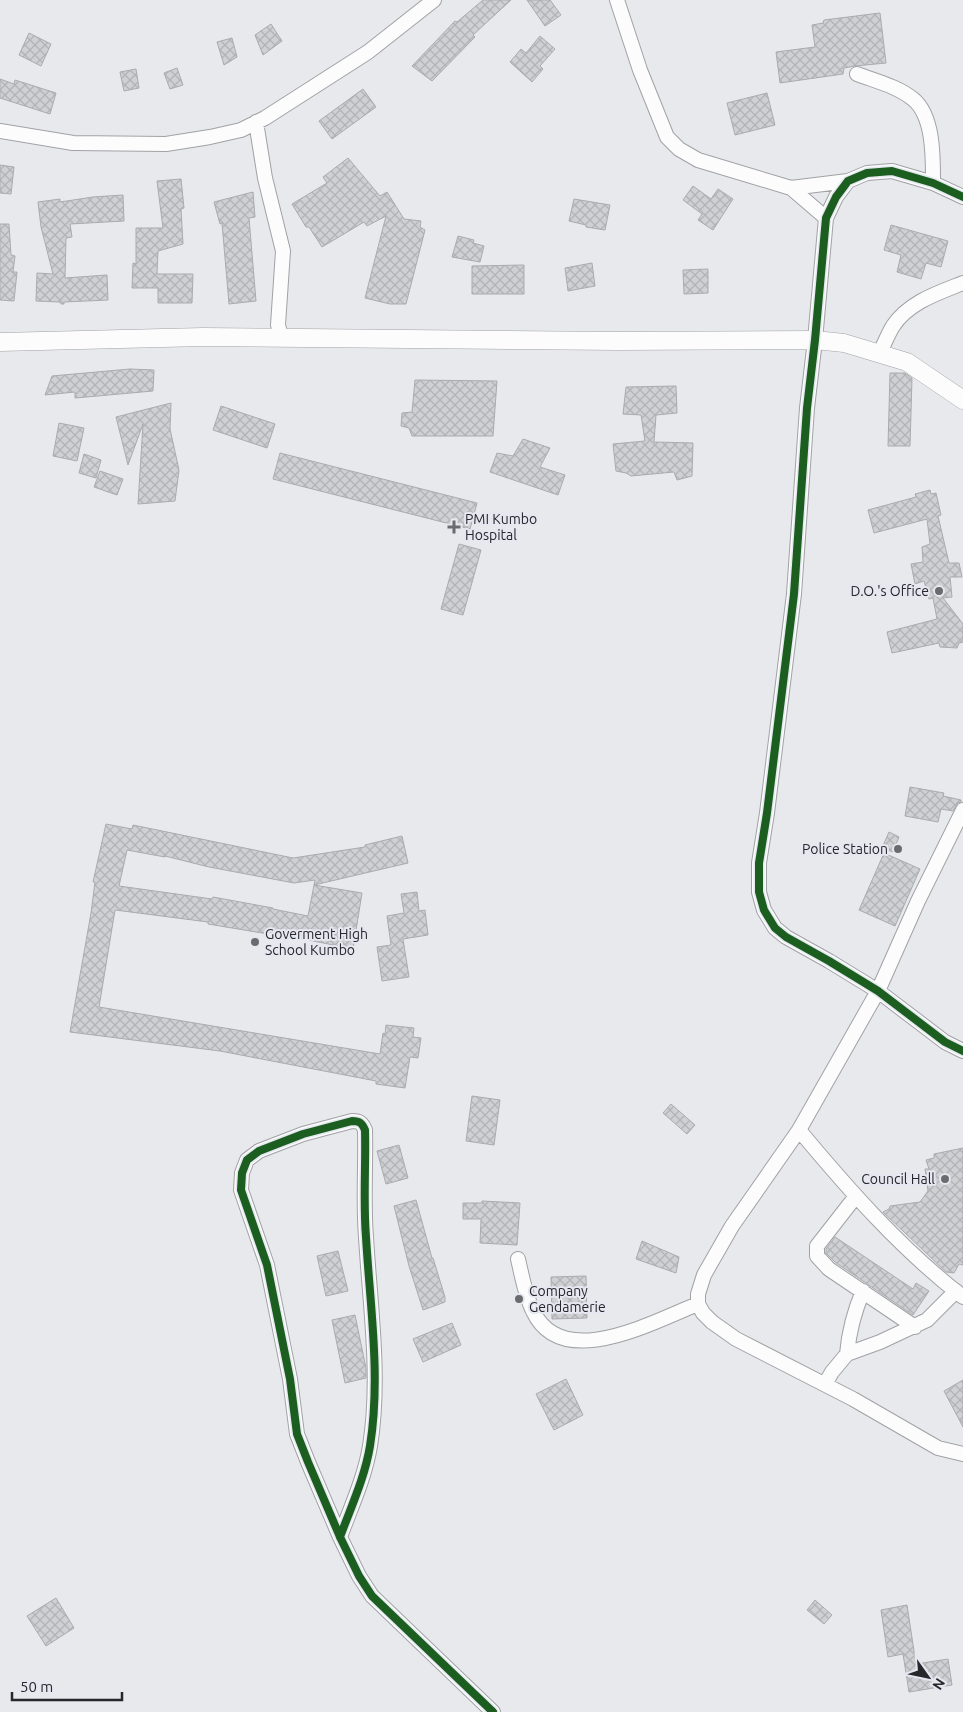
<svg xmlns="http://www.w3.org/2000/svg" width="963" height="1712" font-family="Ubuntu,sans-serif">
	<defs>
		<pattern id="building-cross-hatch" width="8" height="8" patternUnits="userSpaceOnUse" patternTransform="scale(1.25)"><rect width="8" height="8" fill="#cfd0d3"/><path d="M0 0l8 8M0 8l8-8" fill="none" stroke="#b2b3b5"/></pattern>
	</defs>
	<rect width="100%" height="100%" fill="#e8e9ed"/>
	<!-- building -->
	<path fill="url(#building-cross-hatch)" stroke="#aaabae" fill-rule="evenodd" d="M 483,0 L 511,0 L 473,35 L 475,37 L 432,81 L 412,66 L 455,21 L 457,22 Z
		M 527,0 L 550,0 L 561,15 L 545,26 Z
		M 880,13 L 886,63 L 855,66 L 844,68 L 843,74 L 780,83 L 776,52 L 815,47 L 812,25 L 823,23 L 824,20 Z
		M 271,24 L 282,41 L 263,55 L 255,35 Z
		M 29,33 L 51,44 L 41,66 L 19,55 Z
		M 540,36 L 555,49 L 540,66 L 543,69 L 532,82 L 510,62 L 521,49 L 526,53 Z
		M 232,38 L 237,57 L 224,65 L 217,42 Z
		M 177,68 L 183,85 L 170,89 L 164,73 Z
		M 136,69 L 139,88 L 124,91 L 120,72 Z
		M 0,79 L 14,84 L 15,80 L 56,93 L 50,114 L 0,98 Z
		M 363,89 L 376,107 L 332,139 L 319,121 Z
		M 767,93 L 775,125 L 735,135 L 727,103 Z
		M 348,158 L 380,196 L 387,192 L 404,219 L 421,221 L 420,227 L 425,230 L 406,304 L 390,304 L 365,298 L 386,216 L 367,226 L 364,222 L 322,247 L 309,227 L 306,227 L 292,204 L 327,183 L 323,177 Z
		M 0,165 L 14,167 L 11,194 L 0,193 Z
		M 181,179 L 184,208 L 181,209 L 183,244 L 158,251 L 157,274 L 193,274 L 192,303 L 158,303 L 158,288 L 132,288 L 133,263 L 136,264 L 136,228 L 163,228 L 157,181 Z
		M 693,186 L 711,199 L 718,189 L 733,199 L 713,230 L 698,220 L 702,214 L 683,200 Z
		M 253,192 L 255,217 L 249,218 L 256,301 L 229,304 L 222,223 L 220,224 L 214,202 Z
		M 123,195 L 124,221 L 70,224 L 72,237 L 66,238 L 65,278 L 107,275 L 108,300 L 64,302 L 64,304 L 61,304 L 60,302 L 36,301 L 37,273 L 53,274 L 41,227 L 38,202 L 60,199 L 60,202 L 93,197 Z
		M 574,199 L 610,205 L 605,230 L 586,227 L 586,225 L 569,221 Z
		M 0,224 L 9,224 L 11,255 L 15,256 L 13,272 L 17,272 L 14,301 L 0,300 Z
		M 891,225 L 948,241 L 941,267 L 926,263 L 921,279 L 897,272 L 901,255 L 884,250 Z
		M 458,236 L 474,240 L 473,243 L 484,246 L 480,262 L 452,257 Z
		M 592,263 L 595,286 L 568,291 L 565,268 Z
		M 524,265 L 524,294 L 472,294 L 472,266 Z
		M 708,269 L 708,293 L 684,294 L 683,270 Z
		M 130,369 L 154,370 L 153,391 L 75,398 L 75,392 L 45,395 L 52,376 Z
		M 890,373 L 905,373 L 912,378 L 910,446 L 888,446 Z
		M 415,380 L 497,381 L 493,436 L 412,436 L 409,428 L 401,426 L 402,413 L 412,412 Z
		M 676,386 L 677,413 L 656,415 L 654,442 L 693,443 L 692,476 L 677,480 L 674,472 L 631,476 L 626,473 L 616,471 L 613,444 L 645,441 L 641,415 L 623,414 L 626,387 Z
		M 171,403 L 170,429 L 179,470 L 175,501 L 138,504 L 143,424 L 128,465 L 116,417 Z
		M 221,406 L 275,424 L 267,448 L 213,430 Z
		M 59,423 L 84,428 L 77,461 L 53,456 Z
		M 523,439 L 550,448 L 540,467 L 565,475 L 558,495 L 490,472 L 497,453 L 513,456 Z
		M 280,453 L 477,503 L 470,529 L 273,479 Z
		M 84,454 L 101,460 L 96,478 L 79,473 Z
		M 100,471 L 123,479 L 117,495 L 94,487 Z
		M 930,490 L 931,494 L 936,493 L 941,515 L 938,516 L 949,563 L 959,563 L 962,577 L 950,577 L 952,597 L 943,598 L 963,624 L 963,642 L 959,643 L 957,648 L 940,647 L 939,643 L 892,653 L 887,632 L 937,619 L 933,598 L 929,599 L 924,581 L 915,584 L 911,564 L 923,562 L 922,547 L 930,544 L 927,519 L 874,533 L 868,510 L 916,497 L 915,494 Z
		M 459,544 L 481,550 L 463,615 L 441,609 Z
		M 910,787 L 944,793 L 943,796 L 961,800 L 961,802 L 958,803 L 953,811 L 941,809 L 938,822 L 905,816 Z
		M 106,824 L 132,829 L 133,825 L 293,858 L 365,847 L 365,845 L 402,836 L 408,863 L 314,885 L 362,893 L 353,949 L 269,932 L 268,934 L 208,924 L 208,922 L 115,910 L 99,1007 L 380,1054 L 383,1033 L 385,1034 L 386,1025 L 414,1028 L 413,1037 L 421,1038 L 418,1058 L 410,1057 L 405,1088 L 376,1084 L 376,1081 L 220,1051 L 70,1032 L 91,913 L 95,882 L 93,882 ZM 127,850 L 165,857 L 165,856 L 209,867 L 294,883 L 315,880 L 308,916 L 273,909 L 273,908 L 213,897 L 212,899 L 119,886 Z
		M 889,832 L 899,837 L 893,852 L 882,848 Z
		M 884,853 L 920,869 L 895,926 L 859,910 Z
		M 417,892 L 419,911 L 425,910 L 428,935 L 403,939 L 409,977 L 382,981 L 377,947 L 391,945 L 387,916 L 404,913 L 401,894 Z
		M 472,1096 L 500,1100 L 494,1145 L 466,1141 Z
		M 671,1104 L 695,1125 L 687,1134 L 663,1113 Z
		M 399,1145 L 408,1178 L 386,1184 L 377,1151 Z
		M 963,1148 L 963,1265 L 959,1264 L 954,1273 L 946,1272 L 883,1212 L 889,1209 L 890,1206 L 920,1202 L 928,1191 L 925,1169 L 929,1169 L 926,1160 L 934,1158 L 934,1154 Z
		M 416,1200 L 432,1258 L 433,1258 L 445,1297 L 445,1302 L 423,1310 L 409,1266 L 394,1206 Z
		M 482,1201 L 520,1203 L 517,1245 L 480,1243 L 481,1219 L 463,1219 L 463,1203 L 482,1203 Z
		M 835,1237 L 913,1289 L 916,1283 L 929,1291 L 913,1315 L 835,1262 L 826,1253 L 826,1249 Z
		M 642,1241 L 679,1257 L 676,1273 L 636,1259 Z
		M 338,1251 L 348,1291 L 326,1296 L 317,1256 Z
		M 586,1276 L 587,1318 L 552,1319 L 551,1277 Z
		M 355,1315 L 366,1368 L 366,1378 L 345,1383 L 332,1320 Z
		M 452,1323 L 461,1345 L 423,1362 L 413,1339 Z
		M 566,1379 L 583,1415 L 554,1430 L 536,1394 Z
		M 963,1380 L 963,1427 L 944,1391 Z
		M 56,1598 L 74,1628 L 46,1646 L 27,1616 Z
		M 815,1600 L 832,1615 L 824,1624 L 807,1610 Z
		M 907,1605 L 916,1664 L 948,1659 L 952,1685 L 909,1692 L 903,1654 L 888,1657 L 881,1610 Z"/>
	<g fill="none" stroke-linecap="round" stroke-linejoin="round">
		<defs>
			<path id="minor" d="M 617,0 L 640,70 L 667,137 L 679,149 L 698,160 L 791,188 L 848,181
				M 857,74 C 875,81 897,86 913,99 C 934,116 933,158 933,183
				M 256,122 L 265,178 L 283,251 L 278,325 L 281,336
				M 0,131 L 73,143 L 166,144 L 210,137 L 241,130 L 265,118 L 368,52 L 434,0
				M 791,188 L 826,218
				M 963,197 L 933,183 L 892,171 L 867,173 L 848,181 L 836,197 L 826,218 L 815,340 L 807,408 L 794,594 L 767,813 L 759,863 L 759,892 L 764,910 L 775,928 L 786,937 L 829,961 L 878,991 L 945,1042 L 963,1051
				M 879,354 C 884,345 888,334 893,326 C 909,302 938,293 963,283
				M 963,810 L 918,901 L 878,991 L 799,1130 L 732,1226 L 704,1275 L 698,1294 L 698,1304 L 703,1313 L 712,1322 L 736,1339 L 853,1399 L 938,1448 L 963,1454
				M 799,1130 C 849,1190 901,1249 963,1297
				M 856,1196 L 817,1246 L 817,1256 L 829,1269 L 915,1327
				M 518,1259 C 522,1276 525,1295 533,1311 C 562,1373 654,1321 698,1304
				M 847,1354 C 849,1331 854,1312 863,1291
				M 825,1384 L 832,1372 L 847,1354 L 880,1342 L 927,1320 L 956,1291
				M 340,1537 C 351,1507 365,1477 370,1446 C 381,1377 370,1306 366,1237 C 363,1201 366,1165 365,1130 C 362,1123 360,1121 352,1121 L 303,1134 L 259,1151 L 247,1160 L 242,1173 L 241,1190 L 267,1265 L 290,1379 L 297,1434 L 308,1462 L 340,1537 L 359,1576 L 372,1596 L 493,1712"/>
			<path id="tertiary" d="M 0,342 L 203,337 L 618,341 L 815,340 L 844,343 L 907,362 L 963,400"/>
		</defs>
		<!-- minor casing -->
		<use href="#minor" stroke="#a1a2a5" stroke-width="16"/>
		<!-- tertiary casing -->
		<use href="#tertiary" stroke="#a1a2a5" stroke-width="19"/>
		<!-- minor -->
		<use href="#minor" stroke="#fcfcfc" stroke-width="14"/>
		<!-- tertiary -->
		<use href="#tertiary" stroke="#fcfcfc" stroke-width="18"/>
		<defs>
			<path id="cycleway" d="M 963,197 L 933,183 L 892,171 L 867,173 L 848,181 L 836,197 L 826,218 L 815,340 L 807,408 L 794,594 L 767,813 L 759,863 L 759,892 L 764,910 L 775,928 L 786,937 L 829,961 L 878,991 L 945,1042 L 963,1051
				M 340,1537 C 351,1507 365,1477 370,1446 C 381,1377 370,1306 366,1237 C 363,1201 366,1165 365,1130 C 362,1123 360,1121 352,1121 L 303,1134 L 259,1151 L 247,1160 L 242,1173 L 241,1190 L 267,1265 L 290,1379 L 297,1434 L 308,1462 L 340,1537 L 359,1576 L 372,1596 L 493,1712"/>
		</defs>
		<!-- cycleway casing -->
		<use href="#cycleway" stroke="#e5e8f0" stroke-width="11"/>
		<!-- cycleway -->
		<use href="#cycleway" stroke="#1b5e20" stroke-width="8"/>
	</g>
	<!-- markers -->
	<g fill="#6a6b6e" stroke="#e5e8f0" stroke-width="2">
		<path d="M451.5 519.5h5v5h5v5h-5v5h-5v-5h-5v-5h5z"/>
		<circle cx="939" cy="591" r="5"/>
		<circle cx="898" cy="849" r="5"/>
		<circle cx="255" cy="942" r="5"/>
		<circle cx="945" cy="1179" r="5"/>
		<circle cx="519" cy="1299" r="5"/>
	</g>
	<g text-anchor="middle" stroke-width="4" stroke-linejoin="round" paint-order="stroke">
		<!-- poi labels -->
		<g font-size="14" fill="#26272a" stroke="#e5e8f0" text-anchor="start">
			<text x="465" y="524">PMI Kumbo<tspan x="465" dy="16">Hospital</tspan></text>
			<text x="929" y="596" text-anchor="end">D.O.'s Office</text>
			<text x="888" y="854" text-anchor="end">Police Station</text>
			<text x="265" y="939">Goverment High<tspan x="265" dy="16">School Kumbo</tspan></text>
			<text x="935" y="1184" text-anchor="end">Council Hall</text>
			<text x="529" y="1296">Company<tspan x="529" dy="16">Gendamerie</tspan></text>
		</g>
	</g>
	<!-- north arrow -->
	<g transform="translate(928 1677) rotate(123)" stroke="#e5e8f0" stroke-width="4" paint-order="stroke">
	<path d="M0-4L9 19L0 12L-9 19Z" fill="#26272a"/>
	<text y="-8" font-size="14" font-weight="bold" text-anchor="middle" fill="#26272a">N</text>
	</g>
	<!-- scale -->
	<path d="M12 1692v8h110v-8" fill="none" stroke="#26272a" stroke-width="2.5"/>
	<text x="20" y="1692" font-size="15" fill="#26272a" stroke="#e5e8f0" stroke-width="4" paint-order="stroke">50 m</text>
</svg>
